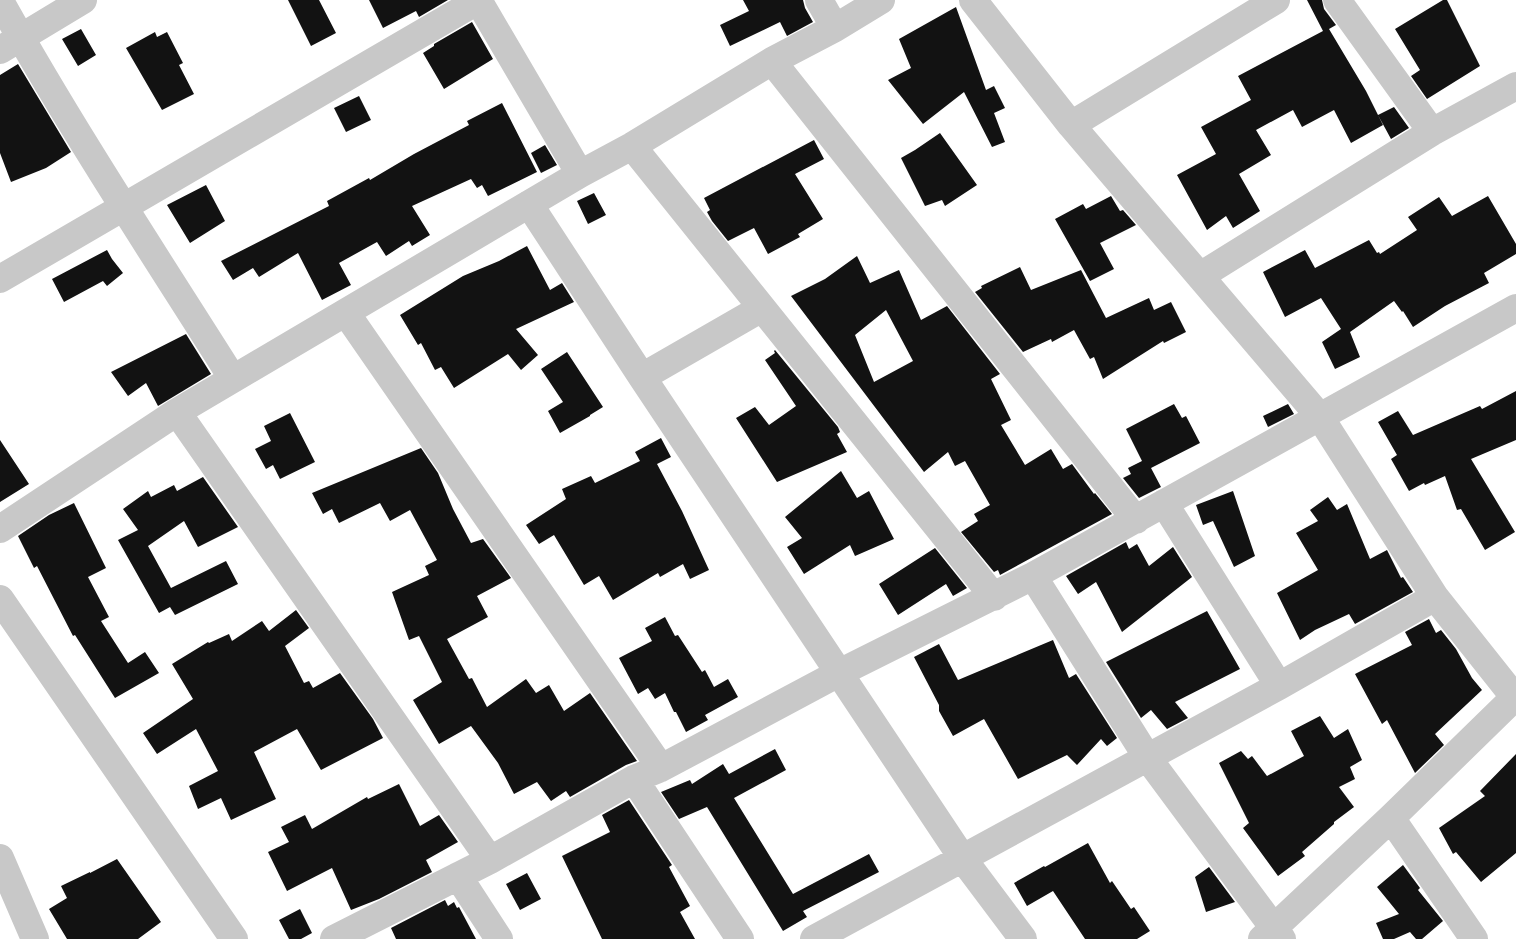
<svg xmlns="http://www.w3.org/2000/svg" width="1516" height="939" font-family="'PT Sans',sans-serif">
	<rect width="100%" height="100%" fill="#fff"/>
	<!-- building -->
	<path fill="#121212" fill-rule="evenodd" d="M 288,0 L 319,0 L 336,33 L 311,46 Z
		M 369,0 L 448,0 L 419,17 L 416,11 L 383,28 Z
		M 743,0 L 803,0 L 805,8 L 813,22 L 787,36 L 780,22 L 730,46 L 720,25 L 749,11 Z
		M 1307,0 L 1322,0 L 1324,9 L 1336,25 L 1329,29 L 1366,91 L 1383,125 L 1351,143 L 1334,110 L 1302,127 L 1293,110 L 1256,130 L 1271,155 L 1239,174 L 1260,211 L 1233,228 L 1226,216 L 1207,230 L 1177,175 L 1216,154 L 1201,127 L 1251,100 L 1238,76 L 1323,31 Z
		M 1443,0 L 1447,0 L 1480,66 L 1427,99 L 1411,76 L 1420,70 L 1395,29 Z
		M 956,7 L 986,90 L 994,86 L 1005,108 L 994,113 L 1005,142 L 992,147 L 964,92 L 923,124 L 888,80 L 911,68 L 899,39 Z
		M 472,22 L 493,59 L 444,89 L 423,53 L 434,46 L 434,44 Z
		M 81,29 L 96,55 L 78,66 L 62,39 Z
		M 155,32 L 157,37 L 167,32 L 183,63 L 179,65 L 194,94 L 162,110 L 126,48 Z
		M 18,64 L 71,152 L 46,168 L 11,182 L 0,153 L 0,75 Z
		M 359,96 L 371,120 L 346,132 L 334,108 Z
		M 502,103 L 537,172 L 488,196 L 482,185 L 477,188 L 471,179 L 412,206 L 430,235 L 412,246 L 409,241 L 386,256 L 377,242 L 339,263 L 351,285 L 322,300 L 298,253 L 259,277 L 253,268 L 233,280 L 221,261 L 329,206 L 327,201 L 369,178 L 370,180 L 414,154 L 469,125 L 467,121 Z
		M 1394,107 L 1409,128 L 1391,139 L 1378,115 Z
		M 940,133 L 977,185 L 945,206 L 942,200 L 925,206 L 901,158 L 915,150 Z
		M 814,140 L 824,159 L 795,174 L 823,219 L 798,234 L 800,237 L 768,254 L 754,228 L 728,241 L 712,221 L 707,212 L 710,210 L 704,198 Z
		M 545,145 L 557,165 L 541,173 L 531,153 Z
		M 206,185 L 225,221 L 190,243 L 167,205 Z
		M 594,193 L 606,215 L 588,224 L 577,201 Z
		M 1111,196 L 1120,211 L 1123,210 L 1136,225 L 1100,243 L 1114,269 L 1090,281 L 1055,219 L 1083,204 L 1086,209 Z
		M 1488,196 L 1516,244 L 1516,254 L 1484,273 L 1489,283 L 1445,306 L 1413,327 L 1403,311 L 1402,312 L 1394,301 L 1350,332 L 1360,357 L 1335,369 L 1322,342 L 1341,329 L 1321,298 L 1285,317 L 1263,272 L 1305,250 L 1315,268 L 1369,240 L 1377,253 L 1379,252 L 1380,254 L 1417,230 L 1408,217 L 1439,197 L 1452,216 Z
		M 527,246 L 550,290 L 562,283 L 574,302 L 516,329 L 538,355 L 521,370 L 508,354 L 454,388 L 441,367 L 435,370 L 421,343 L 418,345 L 400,315 L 463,276 L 499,261 Z
		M 107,250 L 112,259 L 123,273 L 107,286 L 103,281 L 64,302 L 52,279 Z
		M 857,256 L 870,283 L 899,270 L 921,320 L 947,306 L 1000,374 L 991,379 L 1011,420 L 1001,425 L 1025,465 L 1051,449 L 1063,469 L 1072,464 L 1094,494 L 1095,493 L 1112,514 L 1000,575 L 998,570 L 994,572 L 961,532 L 978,521 L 974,514 L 990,505 L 965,461 L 955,466 L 948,452 L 924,472 L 791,296 L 825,279 ZM 886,310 L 913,361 L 874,382 L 855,335 Z
		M 1020,267 L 1031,290 L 1081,270 L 1106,318 L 1149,298 L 1154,310 L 1171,302 L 1186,332 L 1164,343 L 1163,341 L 1103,379 L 1094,357 L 1090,359 L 1074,330 L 1052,342 L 1051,339 L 1023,352 L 975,292 L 982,288 L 981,286 Z
		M 186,334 L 211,374 L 158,406 L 146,383 L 128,396 L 111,372 Z
		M 775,350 L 838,427 L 840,432 L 837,434 L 847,452 L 777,482 L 736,418 L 755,407 L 769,425 L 796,406 L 765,360 L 775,353 L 774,351 Z
		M 567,352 L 603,407 L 590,415 L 590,416 L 560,433 L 548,411 L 563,402 L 541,369 Z
		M 1516,391 L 1516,440 L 1471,459 L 1515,532 L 1485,550 L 1461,509 L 1457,510 L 1445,476 L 1425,485 L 1424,483 L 1409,491 L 1391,459 L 1397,455 L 1378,422 L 1398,411 L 1413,435 L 1480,406 L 1482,409 Z
		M 1174,404 L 1182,418 L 1186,416 L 1200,443 L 1151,468 L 1161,487 L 1139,498 L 1123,478 L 1131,474 L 1128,468 L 1142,461 L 1126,429 Z
		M 1288,404 L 1294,414 L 1268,427 L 1263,416 Z
		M 290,413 L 315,462 L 280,479 L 273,465 L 266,469 L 255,449 L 271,441 L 264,426 Z
		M 661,438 L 671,457 L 657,464 L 682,511 L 709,570 L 690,579 L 683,564 L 660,577 L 658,573 L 613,600 L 599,576 L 584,585 L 554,535 L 539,544 L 526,525 L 566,499 L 562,489 L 591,476 L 595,483 L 640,461 L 635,452 Z
		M 0,440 L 29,484 L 0,502 Z
		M 421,448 L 438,473 L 453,509 L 471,543 L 483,539 L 511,578 L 477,596 L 488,617 L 447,639 L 469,679 L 472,678 L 487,707 L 526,679 L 536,693 L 549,685 L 564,711 L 590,693 L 637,761 L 626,765 L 570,797 L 566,791 L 551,801 L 537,782 L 514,794 L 498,763 L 471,726 L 439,744 L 413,700 L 442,682 L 419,636 L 409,640 L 392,592 L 429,575 L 425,566 L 437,560 L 410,510 L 390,521 L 380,503 L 339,523 L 332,509 L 323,514 L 312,493 Z
		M 841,471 L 857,498 L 869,491 L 894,539 L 855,556 L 850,545 L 804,574 L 787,547 L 802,538 L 785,517 Z
		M 203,477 L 238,527 L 198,547 L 184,521 L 148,546 L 171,588 L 226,561 L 238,584 L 175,615 L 170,607 L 159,613 L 118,540 L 138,530 L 123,509 L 148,491 L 151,497 L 174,485 L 177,491 Z
		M 1233,491 L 1255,556 L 1234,567 L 1213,521 L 1203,525 L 1196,505 Z
		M 1328,497 L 1337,510 L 1347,504 L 1370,559 L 1387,550 L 1401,578 L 1403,577 L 1413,592 L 1355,624 L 1349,614 L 1315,630 L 1300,640 L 1277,593 L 1318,570 L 1296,533 L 1318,521 L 1310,510 Z
		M 74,503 L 106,568 L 88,577 L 109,617 L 101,621 L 128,663 L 145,652 L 159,673 L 115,698 L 75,635 L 73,636 L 37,566 L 34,568 L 18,536 L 49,515 Z
		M 1126,542 L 1129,549 L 1137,544 L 1149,566 L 1173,547 L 1192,577 L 1122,632 L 1096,582 L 1078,594 L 1066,576 Z
		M 935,548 L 967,588 L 953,596 L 946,584 L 898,615 L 879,584 Z
		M 296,610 L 309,628 L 285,646 L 304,683 L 309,681 L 313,688 L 340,673 L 373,719 L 383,738 L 321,770 L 297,729 L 254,752 L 276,799 L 231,820 L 221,798 L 198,809 L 189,786 L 218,771 L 196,729 L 157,754 L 143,733 L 193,699 L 172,664 L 208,642 L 209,643 L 229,634 L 232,641 L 262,621 L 269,631 Z
		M 1207,611 L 1240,669 L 1175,702 L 1188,718 L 1167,729 L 1151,710 L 1141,718 L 1106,662 Z
		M 665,617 L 675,636 L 678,635 L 702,672 L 705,670 L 714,687 L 728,679 L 738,697 L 705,715 L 708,720 L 686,732 L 676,712 L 674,712 L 665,693 L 655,699 L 648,688 L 638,694 L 619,658 L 652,641 L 645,628 Z
		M 1429,619 L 1436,633 L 1441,630 L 1456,649 L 1472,678 L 1482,690 L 1435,734 L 1444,745 L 1415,773 L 1387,720 L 1382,724 L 1355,674 L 1412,645 L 1405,632 Z
		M 1053,640 L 1069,678 L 1076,674 L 1117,738 L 1107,746 L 1101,739 L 1077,765 L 1067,755 L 1018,779 L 984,719 L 953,736 L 939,711 L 939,705 L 914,657 L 939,644 L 958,680 Z
		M 1320,716 L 1334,738 L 1348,729 L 1362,760 L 1350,767 L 1355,779 L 1339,787 L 1354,807 L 1334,822 L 1334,824 L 1302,852 L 1305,856 L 1278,876 L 1243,828 L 1249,823 L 1219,763 L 1241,751 L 1248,759 L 1252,756 L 1267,776 L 1304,756 L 1291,731 Z
		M 775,749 L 786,770 L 734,798 L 793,894 L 869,854 L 879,872 L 803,911 L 807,917 L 783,931 L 707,807 L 679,819 L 661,792 L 690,780 L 692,784 L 723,764 L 729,774 Z
		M 1516,754 L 1516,853 L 1481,882 L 1456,852 L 1453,854 L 1439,828 L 1485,796 L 1480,791 Z
		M 399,784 L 420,826 L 439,815 L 458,842 L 426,860 L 432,872 L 379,899 L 351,910 L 332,868 L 287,891 L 268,852 L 289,842 L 281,827 L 305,815 L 312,829 L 367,797 L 368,799 Z
		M 629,800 L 672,865 L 669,867 L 690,906 L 680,912 L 695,939 L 602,939 L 562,856 L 610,832 L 602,815 Z
		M 1088,843 L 1110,883 L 1112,881 L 1131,909 L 1134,907 L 1150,931 L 1137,939 L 1085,939 L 1053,891 L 1027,906 L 1014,883 L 1044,866 L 1045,867 Z
		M 117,859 L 161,922 L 138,939 L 67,939 L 49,909 L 67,898 L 61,886 L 90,872 L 90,873 Z
		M 1403,865 L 1420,888 L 1418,890 L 1443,921 L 1422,939 L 1416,939 L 1410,932 L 1394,939 L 1383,939 L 1376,923 L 1399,914 L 1377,887 Z
		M 1209,867 L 1235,902 L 1206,912 L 1195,877 Z
		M 527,873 L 541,899 L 520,910 L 506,884 Z
		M 445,900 L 448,906 L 454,902 L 457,908 L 459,907 L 476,939 L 396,939 L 391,928 Z
		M 300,909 L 312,933 L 301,939 L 289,939 L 279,920 Z"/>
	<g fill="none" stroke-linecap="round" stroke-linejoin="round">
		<!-- minor -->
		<path stroke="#c8c8c8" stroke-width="28" d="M 478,0 L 580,174
			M 819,0 L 835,28
			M 973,0 L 1071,125 L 1320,417 L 1435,597 L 1516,699
			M 1337,0 L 1432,132
			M 0,1 C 72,130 154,254 233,379
			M 0,50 L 83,0
			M 772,61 L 1136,520
			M 1071,125 L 1276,0
			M 632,146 L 994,597
			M 529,204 L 642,377 L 963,859 L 1023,939
			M 1200,276 L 1432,132 L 1516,86
			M 0,279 L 479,0
			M 346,313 L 661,768
			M 642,377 L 762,308
			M 177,412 L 490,860
			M 1164,503 L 1279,686
			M 0,529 L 177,412 L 580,174 L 632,146 L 772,61 L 835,28 L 881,0
			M 1033,576 L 1147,757 L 1282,939
			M 0,599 L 234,939
			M 634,779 L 740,939
			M 1391,818 L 1474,939
			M 0,858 L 35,939
			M 458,876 L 499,939
			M 334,939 L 490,860 L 634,779 L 661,768 L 839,673 L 1033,576 L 1516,308
			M 814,939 L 1279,686 L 1435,597
			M 1262,939 L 1391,818 L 1516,696"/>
	</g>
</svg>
